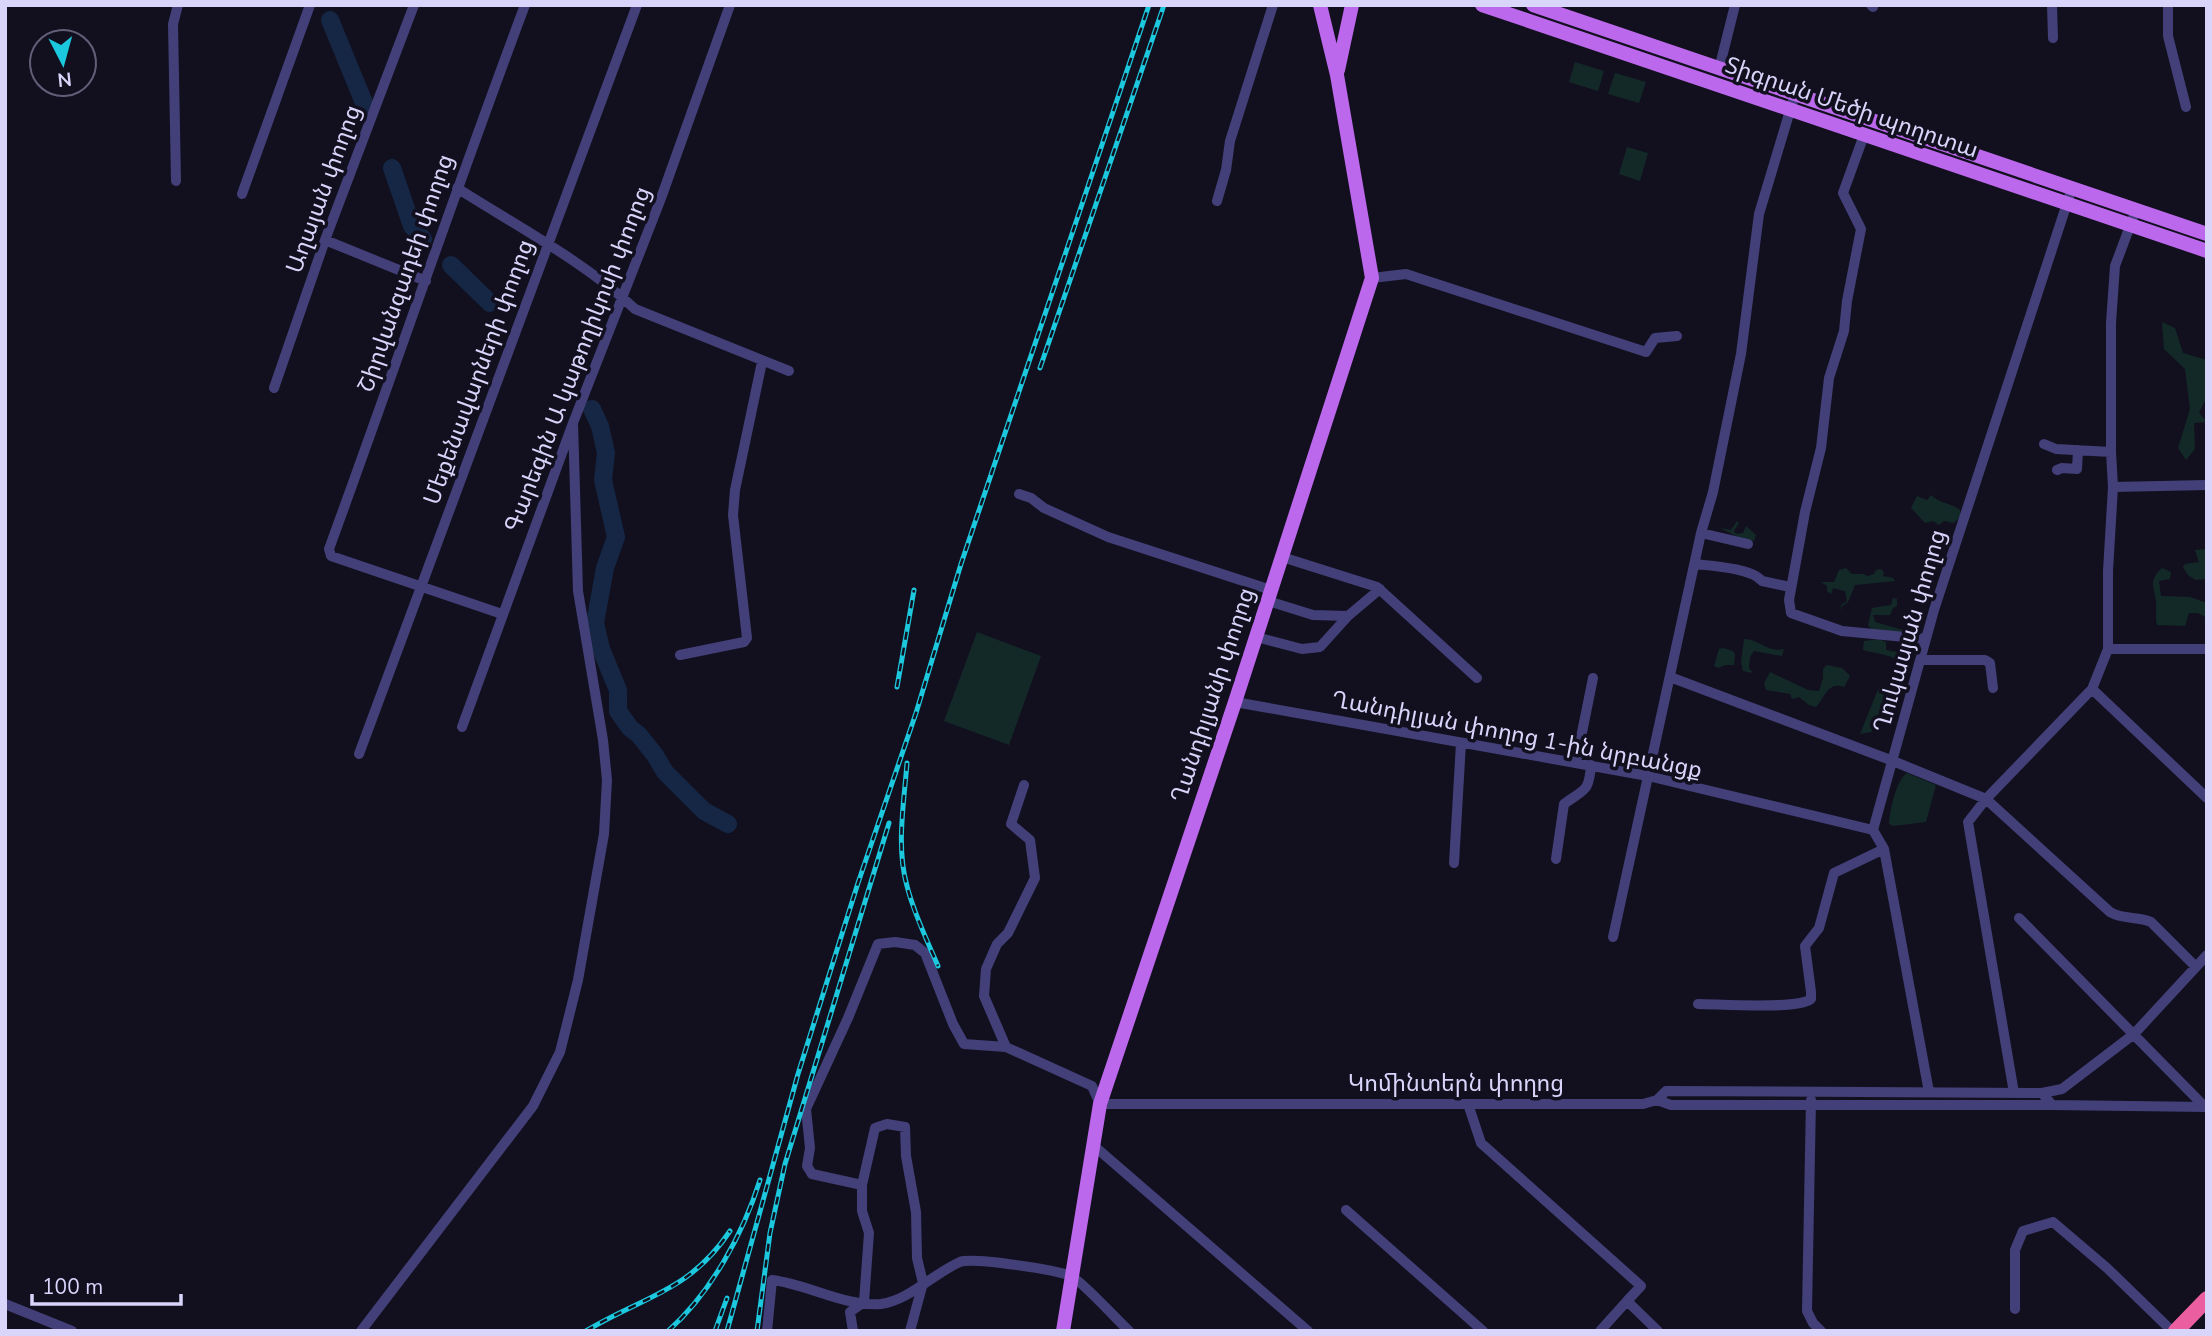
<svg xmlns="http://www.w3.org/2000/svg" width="2212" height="1336" font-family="'Nunito Sans','Noto Sans Armenian',sans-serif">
	<rect width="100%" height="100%" fill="#12101f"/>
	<!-- green -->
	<path fill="#132928" d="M 1575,62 L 1604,71 L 1598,91 L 1569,82 Z
		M 1615,73 L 1646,82 L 1639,103 L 1608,94 Z
		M 1627,147 L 1648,153 L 1640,181 L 1619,174 Z
		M 2162,322 L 2175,328 L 2183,353 L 2207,360 L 2207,396 L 2199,413 L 2207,422 L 2194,423 L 2195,449 L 2186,460 L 2178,448 L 2190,409 L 2185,369 L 2164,349 Z
		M 1931,495 C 1942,505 1950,502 1960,510 L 1960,517 L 1954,523 L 1944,521 L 1939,525 L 1933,521 L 1925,523 L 1911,508 L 1917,496 L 1927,500 Z
		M 1737,521 L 1739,523 L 1734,531 L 1736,534 L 1743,533 L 1746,526 L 1756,535 L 1754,541 L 1742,539 L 1720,528 L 1731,530 Z
		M 2207,549 L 2207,579 L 2195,580 L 2188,575 L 2183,567 L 2185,564 L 2199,562 L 2195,550 Z
		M 1846,568 L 1852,574 L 1864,574 L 1867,576 L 1874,574 L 1876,570 L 1881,569 L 1884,572 L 1883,576 L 1893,578 L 1895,581 L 1855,585 L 1848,602 L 1842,606 L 1841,611 L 1841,605 L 1847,601 L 1845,591 L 1833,588 L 1831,594 L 1827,591 L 1827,586 L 1821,582 L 1834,582 L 1839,570 Z
		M 2162,568 L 2171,572 L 2170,579 L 2159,581 L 2161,596 L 2190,597 L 2207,603 L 2207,618 L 2198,613 L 2189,613 L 2185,626 L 2157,625 C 2155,617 2157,608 2156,601 C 2154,586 2148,581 2162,568 Z
		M 1893,598 L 1897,599 L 1897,606 L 1893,608 L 1890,615 L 1873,615 L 1875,622 L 1903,630 L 1912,624 L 1913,619 L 1916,622 L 1916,630 L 1912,634 L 1873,632 L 1868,625 L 1872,608 L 1891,605 Z
		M 977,632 L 1041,656 L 1009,745 L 944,721 Z
		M 1744,639 C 1760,639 1766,653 1784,649 L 1782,656 L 1754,651 L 1750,657 L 1749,668 L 1753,673 L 1743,671 L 1741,662 Z
		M 1879,639 L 1886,642 L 1886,650 L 1909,654 L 1902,668 L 1896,667 L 1895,659 C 1888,654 1872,653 1863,650 L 1864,641 Z
		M 1723,648 L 1733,651 L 1735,654 L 1734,665 L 1725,665 L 1719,668 L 1714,666 L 1719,649 Z
		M 1827,665 L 1842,668 L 1850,676 L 1844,687 C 1828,681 1825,697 1816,707 L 1809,705 L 1799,697 L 1792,699 L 1790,694 L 1766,690 L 1764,683 L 1770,672 L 1808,690 L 1819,691 L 1823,678 L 1823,669 Z
		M 1879,687 L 1886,691 L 1887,695 C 1878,706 1880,721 1871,732 L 1860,734 Z
		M 1907,773 L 1936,785 L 1926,822 L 1893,826 L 1889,824 C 1890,810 1896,780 1907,773 Z"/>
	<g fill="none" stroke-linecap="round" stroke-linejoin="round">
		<!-- river -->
		<path stroke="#152744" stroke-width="18" d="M 330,20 L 367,110
			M 392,168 L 412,226 L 423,239
			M 451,265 L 490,303
			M 592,409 L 600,426 L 606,453 L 603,480 L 616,537 L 605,568 L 595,623 L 601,649 L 618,690 L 618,711 L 630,728 L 639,735 L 655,755 L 665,772 L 704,811 L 728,824"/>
		<!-- minor -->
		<path stroke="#434079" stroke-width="10" d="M 1871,5 L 1873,7
			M 2052,5 L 2053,38
			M 2168,5 L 2168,36 L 2186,107
			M 1719,69 L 1735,5
			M 1864,135 L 1843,193 L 1861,229 L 1847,301 L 1844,331 L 1829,378 L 1821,448 L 1805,512 L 1789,600 L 1791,613 L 1842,631 L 1926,639
			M 176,181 L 173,24 L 178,5
			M 457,188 C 515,225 585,262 635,309 L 789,371
			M 242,194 L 310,5
			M 1217,201 L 1226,170 L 1230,141 L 1273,5
			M 325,240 L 426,281
			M 1372,278 L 1406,274 L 1646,352 L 1655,338 L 1677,336
			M 274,388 L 325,240 L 414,5
			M 2044,444 L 2056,449 L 2111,452
			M 2057,470 L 2062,468 L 2077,469 L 2078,450
			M 2113,487 L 2207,485
			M 1019,494 L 1031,498 L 1044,508 L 1108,537 L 1271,590
			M 1701,533 L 1748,544
			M 1282,557 L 1377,587 L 1477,678
			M 1695,564 C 1712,566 1751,568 1762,581 L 1790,587
			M 1268,601 L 1313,615 L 1348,616 L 1380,589
			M 502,614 L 331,556 L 329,549 C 395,368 457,186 525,5
			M 1256,637 L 1302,649 L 1320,647 L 1348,616
			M 2108,649 L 2207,649
			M 680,655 L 744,642 L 747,638 L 733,515 L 735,490 L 762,362
			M 1920,660 L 1985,660 L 1990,663 L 1993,688
			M 1670,677 L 1893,761 L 1986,799 L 2110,912 C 2123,920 2138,916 2151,922 L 2196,967
			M 2092,689 L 2207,798
			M 1235,702 L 1648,776 L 1873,830
			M 462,727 L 573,423 L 660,201 L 730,5
			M 359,754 L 637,5
			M 1576,762 L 1593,678
			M 1024,785 L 1011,824 L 1030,840 L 1035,878 L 1008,933 L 997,944 L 986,969 L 984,996 L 1006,1047 L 1092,1086 L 1100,1104 L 1643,1104 L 1657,1100 L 1666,1091 L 2042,1093 L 2052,1105 L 2207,1107
			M 1556,859 L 1564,804 C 1584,789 1589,793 1591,765
			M 1454,863 L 1461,743
			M 2019,918 L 2204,1106
			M 1613,937 L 1701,533 L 1713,492 L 1741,354 L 1759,214 L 1795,94
			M 1698,1004 C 1719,1004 1797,1010 1811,999 L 1811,992 L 1805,946 L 1819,928 L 1834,873 L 1884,849
			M 1929,1092 L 1884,849 L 1873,830 L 1934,610 L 2072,188
			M 2014,1093 L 1968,822 L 1986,799 L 2092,689 L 2108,649 L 2108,571 L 2113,487 L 2111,452 L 2111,323 L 2115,266 L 2136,210
			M 2042,1093 L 2062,1089 L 2134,1034 L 2207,955
			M 1657,1100 L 1671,1105 L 2052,1105
			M 1811,1100 L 1807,1311 L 1813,1323 L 1821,1331
			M 1468,1104 L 1481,1143 L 1641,1286 L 1627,1301 L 1658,1331
			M 1093,1145 L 1308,1331
			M 862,1185 L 875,1128 L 887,1124 L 905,1127 L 906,1156 L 916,1212 L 917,1258 L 923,1283 L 910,1331
			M 1346,1210 L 1483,1331
			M 5,1304 L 72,1331
			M 2015,1309 L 2015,1250 L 2023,1231 L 2053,1222 L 2107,1268 L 2172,1331
			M 361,1331 L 533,1106 L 560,1052 L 578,980 L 604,834 L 607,780 L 603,740 L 578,591 L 573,423
			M 767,1331 L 772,1280 C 807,1284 846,1307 881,1304 C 910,1300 934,1273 960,1262 C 973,1257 1057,1270 1071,1276 C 1082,1281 1117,1320 1129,1331
			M 853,1331 L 850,1312 L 864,1302 L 869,1233 L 862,1211 L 862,1185 L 812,1174 L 807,1166 L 810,1148 L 806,1109 L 848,1018 L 878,944 L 895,942 L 915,945 L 925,953 L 953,1024 L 964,1044 L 1006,1047
			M 1600,1331 L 1627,1301"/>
		<!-- major -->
		<path stroke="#bc68ec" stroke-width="14" d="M 1482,5 L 2207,251
			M 1533,5 L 2207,234
			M 1338,70 L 1352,5
			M 1063,1331 L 1100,1104 L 1235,702 L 1372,278 L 1337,75 L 1320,5"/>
		<!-- highway -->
		<path stroke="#eb5ea0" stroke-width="16" d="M 2176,1331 L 2207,1299"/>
		<defs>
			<path id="rail" d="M 1040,368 L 1164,5
				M 897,687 L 914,590
				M 907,763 C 904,803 896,847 907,886 C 914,914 927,940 938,966
				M 586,1331 C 644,1296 689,1292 730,1231
				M 668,1331 C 711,1293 743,1234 760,1180
				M 715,1331 L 727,1298
				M 727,1331 L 798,1074 L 858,883 L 916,713 L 961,564 L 1149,5
				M 757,1331 L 770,1233 L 785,1164 L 889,823"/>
		</defs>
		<!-- rail casing -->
		<use href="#rail" stroke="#1cc8dd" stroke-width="5"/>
		<!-- rail -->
		<use href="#rail" stroke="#12101f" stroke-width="2.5" stroke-dasharray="8" stroke-linecap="butt"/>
	</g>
	<g text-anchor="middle" stroke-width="7" stroke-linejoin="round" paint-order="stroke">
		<!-- street labels -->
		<g font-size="23" fill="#d8d4fa" stroke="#12101f">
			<text transform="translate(1852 107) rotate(19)" y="8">Տիգրան Մեծի պողոտա</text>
			<text transform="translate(323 189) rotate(-70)" y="8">Աղայան փողոց</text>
			<text transform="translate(405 273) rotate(-71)" y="8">Շիրվանզադեի փողոց</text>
			<text transform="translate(577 359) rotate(-69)" y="8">Գարեգին Ա կաթողիկոսի փողոց</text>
			<text transform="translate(478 372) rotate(-70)" y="8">Մեքենավարների փողոց</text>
			<text transform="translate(1909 631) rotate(-74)" y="8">Ղուկասյան փողոց</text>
			<text transform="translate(1212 695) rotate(-72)" y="8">Ղանդիլյանի փողոց</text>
			<text transform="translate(1517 734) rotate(11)" y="8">Ղանդիլյան փողոց 1-ին նրբանցք</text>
			<text x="1456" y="1091">Կոմինտերն փողոց</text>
		</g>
	</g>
	<!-- border -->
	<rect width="2212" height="1336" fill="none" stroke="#d8d4fa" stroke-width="14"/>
	<!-- north arrow -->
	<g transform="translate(63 63) rotate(174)"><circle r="33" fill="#12101f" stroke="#615e77" stroke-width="2"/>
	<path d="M0-5L12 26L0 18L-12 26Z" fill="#1cc8dd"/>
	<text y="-10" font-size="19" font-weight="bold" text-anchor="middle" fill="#d8d4fa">N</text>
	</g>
	<!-- scale -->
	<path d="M32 1294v10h149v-10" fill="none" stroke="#d8d4fa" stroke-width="3.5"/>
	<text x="42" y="1294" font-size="21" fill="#d8d4fa" stroke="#12101f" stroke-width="5" paint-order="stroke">100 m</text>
</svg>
